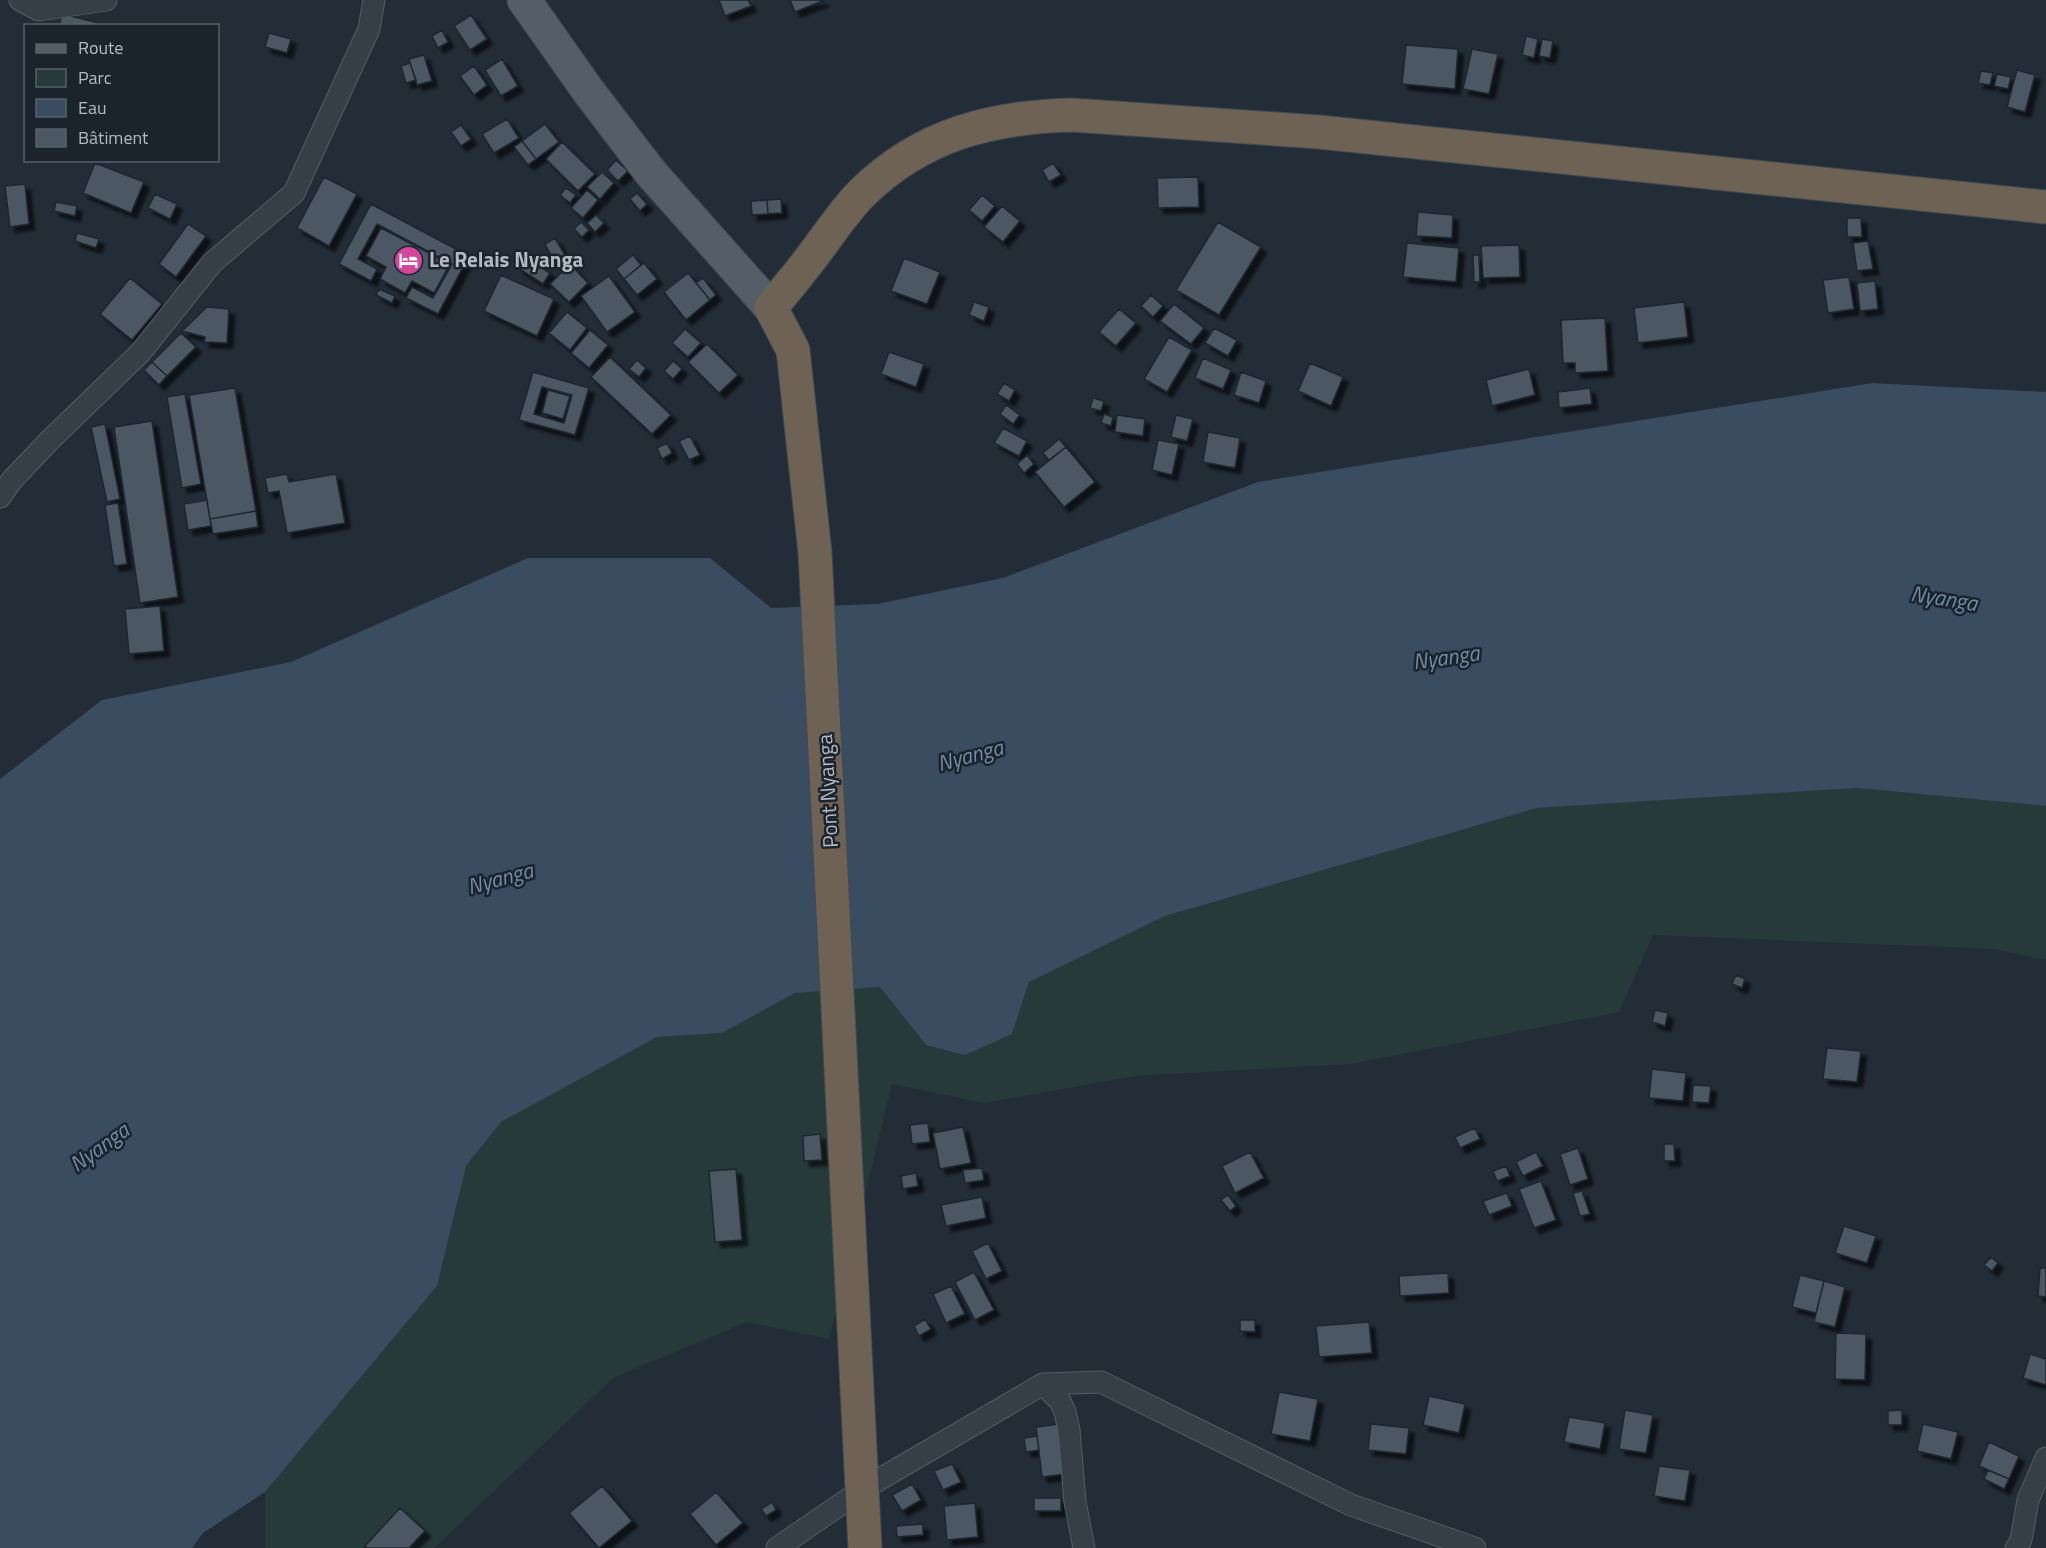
<svg xmlns="http://www.w3.org/2000/svg" width="2046" height="1548" font-family="'Titillium Web',sans-serif">
	<defs>
		<filter id="shadow"><feDropShadow dx="5.5" dy="5.5" stdDeviation="1.5" flood-color="#0009"/></filter>
	</defs>
	<rect width="100%" height="100%" fill="#232d38"/>
	<!-- green -->
	<path fill="#263a3a" d="M 1857,788 L 2046,806 L 2046,960 L 1994,949 L 1653,935 L 1619,1012 L 1350,1064 L 1136,1076 L 984,1103 L 892,1084 L 829,1339 L 747,1322 L 613,1378 L 434,1548 L 265,1548 L 265,1492 L 437,1286 L 466,1166 L 501,1122 L 657,1037 L 722,1033 L 795,993 L 880,987 L 926,1045 L 1012,1034 L 1029,982 L 1165,916 L 1537,808 Z"/>
	<!-- water -->
	<path fill="#394c60" d="M 1872,383 L 2046,392 L 2046,806 L 1857,788 L 1537,808 L 1165,916 L 1029,982 L 1012,1034 L 965,1055 L 926,1045 L 880,987 L 795,993 L 722,1033 L 657,1037 L 501,1122 L 466,1166 L 437,1286 L 265,1492 L 203,1533 L 192,1548 L 0,1548 L 0,779 L 102,700 L 291,662 L 528,558 L 710,558 L 771,608 L 877,604 L 1003,578 L 1258,482 Z"/>
	<!-- building -->
	<path fill="#4b5863" stroke="#1d262f" stroke-width="1.5" fill-rule="evenodd" filter="url(#shadow)" d="M 719,0 L 748,0 L 751,6 L 725,16 Z
		M 790,0 L 825,0 L 795,12 Z
		M 62,14 L 107,25 L 107,26 L 59,26 Z
		M 471,15 L 487,39 L 470,50 L 454,26 Z
		M 442,30 L 448,42 L 438,48 L 432,36 Z
		M 269,33 L 291,39 L 287,53 L 265,47 Z
		M 1526,36 L 1538,39 L 1534,58 L 1522,55 Z
		M 1542,39 L 1553,41 L 1550,58 L 1539,56 Z
		M 1406,45 L 1458,49 L 1455,89 L 1402,84 Z
		M 1472,49 L 1498,54 L 1489,94 L 1463,89 Z
		M 424,55 L 432,81 L 417,85 L 409,59 Z
		M 502,59 L 518,86 L 501,96 L 485,70 Z
		M 410,63 L 416,80 L 406,83 L 401,66 Z
		M 474,66 L 487,85 L 474,95 L 460,76 Z
		M 2017,70 L 2035,75 L 2025,112 L 2007,107 Z
		M 1981,71 L 1993,73 L 1990,85 L 1978,83 Z
		M 1997,74 L 2011,77 L 2008,89 L 1994,86 Z
		M 507,119 L 519,138 L 494,153 L 482,134 Z
		M 545,124 L 559,142 L 536,159 L 522,141 Z
		M 461,125 L 471,139 L 461,146 L 451,132 Z
		M 522,141 L 536,159 L 528,165 L 514,147 Z
		M 562,142 L 595,174 L 578,191 L 546,159 Z
		M 616,160 L 628,171 L 618,181 L 607,170 Z
		M 95,163 L 144,182 L 131,213 L 83,193 Z
		M 1053,163 L 1061,175 L 1049,182 L 1042,170 Z
		M 602,172 L 614,183 L 600,199 L 587,187 Z
		M 324,177 L 357,194 L 329,246 L 297,228 Z
		M 1198,177 L 1199,207 L 1158,208 L 1157,178 Z
		M 25,184 L 29,224 L 10,227 L 5,186 Z
		M 566,188 L 576,195 L 570,203 L 560,195 Z
		M 587,190 L 598,200 L 583,218 L 571,208 Z
		M 637,193 L 647,204 L 640,211 L 630,199 Z
		M 155,194 L 177,204 L 170,219 L 148,208 Z
		M 982,195 L 995,206 L 982,221 L 969,210 Z
		M 781,199 L 782,213 L 768,214 L 767,200 Z
		M 767,200 L 768,214 L 752,215 L 751,201 Z
		M 56,202 L 77,206 L 75,216 L 54,211 Z
		M 371,204 L 469,256 L 438,314 L 406,298 L 412,287 L 433,298 L 452,264 L 377,224 L 358,259 L 377,269 L 371,281 L 339,264 Z
		M 1002,206 L 1020,221 L 1003,242 L 984,227 Z
		M 1418,212 L 1453,215 L 1452,238 L 1416,236 Z
		M 596,215 L 604,223 L 595,232 L 587,223 Z
		M 1847,218 L 1861,218 L 1862,237 L 1847,237 Z
		M 581,222 L 589,230 L 582,237 L 574,229 Z
		M 1218,222 L 1261,247 L 1219,315 L 1176,290 Z
		M 188,224 L 206,236 L 176,277 L 159,264 Z
		M 381,228 L 450,264 L 434,293 L 412,281 L 405,293 L 380,279 L 386,267 L 366,256 Z
		M 77,233 L 99,239 L 96,248 L 75,241 Z
		M 555,238 L 565,255 L 554,261 L 545,244 Z
		M 1868,241 L 1873,269 L 1857,271 L 1853,243 Z
		M 1407,243 L 1459,248 L 1456,282 L 1403,277 Z
		M 1519,245 L 1520,277 L 1483,278 L 1481,246 Z
		M 633,255 L 641,265 L 624,279 L 616,269 Z
		M 1473,255 L 1479,255 L 1480,282 L 1474,282 Z
		M 525,257 L 550,273 L 543,284 L 518,268 Z
		M 904,258 L 940,272 L 927,304 L 891,291 Z
		M 644,263 L 657,279 L 637,295 L 624,279 Z
		M 570,264 L 588,283 L 569,302 L 550,284 Z
		M 688,273 L 710,300 L 686,320 L 664,292 Z
		M 501,275 L 554,299 L 537,336 L 484,311 Z
		M 609,276 L 635,312 L 607,332 L 581,296 Z
		M 1849,277 L 1854,309 L 1828,313 L 1823,280 Z
		M 130,278 L 162,304 L 132,340 L 100,314 Z
		M 703,278 L 716,295 L 710,300 L 696,283 Z
		M 1875,281 L 1878,309 L 1860,311 L 1857,283 Z
		M 379,289 L 395,296 L 392,303 L 376,295 Z
		M 1151,295 L 1163,306 L 1153,317 L 1141,306 Z
		M 974,302 L 989,307 L 984,321 L 969,315 Z
		M 1684,302 L 1688,337 L 1638,343 L 1634,308 Z
		M 1174,304 L 1204,328 L 1191,344 L 1160,321 Z
		M 207,307 L 229,309 L 227,343 L 204,342 L 205,337 L 182,331 Z
		M 1119,309 L 1136,323 L 1116,346 L 1099,332 Z
		M 567,312 L 587,328 L 570,350 L 549,333 Z
		M 1605,318 L 1608,371 L 1575,373 L 1575,363 L 1563,363 L 1561,320 Z
		M 1214,328 L 1237,340 L 1228,356 L 1205,343 Z
		M 685,329 L 701,343 L 688,357 L 672,343 Z
		M 590,330 L 608,345 L 589,368 L 571,353 Z
		M 181,333 L 196,347 L 167,376 L 152,362 Z
		M 1169,337 L 1192,350 L 1167,392 L 1144,379 Z
		M 707,344 L 738,375 L 719,393 L 688,362 Z
		M 889,352 L 924,364 L 916,387 L 881,374 Z
		M 610,357 L 671,415 L 652,434 L 591,377 Z
		M 1203,358 L 1231,370 L 1223,389 L 1195,378 Z
		M 637,360 L 646,368 L 639,377 L 629,369 Z
		M 673,361 L 682,369 L 673,379 L 664,371 Z
		M 152,362 L 167,376 L 159,385 L 144,370 Z
		M 1310,363 L 1343,377 L 1331,406 L 1298,391 Z
		M 1529,369 L 1535,395 L 1492,406 L 1486,380 Z
		M 533,372 L 589,388 L 575,435 L 519,420 ZM 542,387 L 572,395 L 564,423 L 534,414 Z
		M 1241,372 L 1266,381 L 1259,403 L 1234,395 Z
		M 1004,383 L 1015,390 L 1009,401 L 997,394 Z
		M 235,388 L 256,511 L 210,519 L 189,395 Z
		M 1590,388 L 1592,404 L 1559,408 L 1558,392 Z
		M 548,390 L 570,396 L 563,419 L 542,413 Z
		M 185,394 L 201,484 L 182,488 L 167,397 Z
		M 1093,398 L 1104,401 L 1101,411 L 1090,408 Z
		M 1006,405 L 1020,415 L 1013,424 L 1000,414 Z
		M 1104,414 L 1113,417 L 1111,426 L 1101,423 Z
		M 1117,415 L 1145,419 L 1143,436 L 1115,432 Z
		M 1176,415 L 1193,419 L 1187,441 L 1171,437 Z
		M 152,421 L 178,597 L 140,603 L 114,427 Z
		M 105,424 L 120,499 L 107,502 L 91,427 Z
		M 1003,428 L 1027,441 L 1019,456 L 994,443 Z
		M 1208,432 L 1240,438 L 1235,468 L 1203,462 Z
		M 690,436 L 700,455 L 689,460 L 679,441 Z
		M 1059,439 L 1066,447 L 1049,460 L 1043,453 Z
		M 1158,440 L 1179,444 L 1172,475 L 1152,470 Z
		M 667,443 L 672,453 L 662,459 L 657,448 Z
		M 1066,447 L 1095,482 L 1064,507 L 1035,472 Z
		M 1027,455 L 1034,464 L 1024,473 L 1017,464 Z
		M 287,474 L 289,482 L 336,474 L 345,523 L 287,533 L 279,491 L 268,493 L 265,478 Z
		M 207,500 L 211,526 L 188,530 L 184,504 Z
		M 118,503 L 127,564 L 114,566 L 105,505 Z
		M 256,511 L 258,527 L 213,534 L 210,519 Z
		M 160,606 L 164,651 L 129,654 L 125,609 Z
		M 1736,975 L 1745,979 L 1742,988 L 1732,984 Z
		M 1655,1010 L 1668,1013 L 1665,1026 L 1652,1022 Z
		M 1827,1048 L 1861,1051 L 1857,1082 L 1823,1079 Z
		M 1652,1069 L 1686,1073 L 1683,1101 L 1649,1098 Z
		M 1693,1085 L 1711,1086 L 1709,1103 L 1692,1102 Z
		M 928,1123 L 930,1142 L 912,1144 L 910,1125 Z
		M 963,1127 L 971,1163 L 940,1169 L 933,1133 Z
		M 1475,1128 L 1480,1139 L 1460,1148 L 1455,1137 Z
		M 820,1134 L 822,1160 L 804,1161 L 803,1136 Z
		M 1664,1144 L 1674,1144 L 1675,1161 L 1664,1161 Z
		M 1578,1148 L 1588,1179 L 1570,1185 L 1560,1154 Z
		M 1250,1152 L 1264,1178 L 1235,1193 L 1222,1166 Z
		M 1536,1152 L 1543,1166 L 1523,1176 L 1516,1162 Z
		M 1506,1166 L 1510,1176 L 1497,1181 L 1493,1171 Z
		M 982,1168 L 984,1180 L 965,1183 L 963,1170 Z
		M 736,1169 L 742,1240 L 715,1242 L 709,1171 Z
		M 916,1173 L 918,1186 L 903,1189 L 901,1176 Z
		M 1541,1181 L 1556,1220 L 1534,1228 L 1519,1189 Z
		M 1582,1191 L 1590,1214 L 1580,1216 L 1573,1193 Z
		M 1507,1193 L 1512,1206 L 1489,1215 L 1483,1201 Z
		M 1228,1195 L 1236,1206 L 1230,1211 L 1221,1200 Z
		M 982,1197 L 986,1218 L 946,1226 L 941,1205 Z
		M 1844,1226 L 1876,1236 L 1867,1263 L 1835,1253 Z
		M 988,1243 L 1002,1271 L 986,1279 L 972,1251 Z
		M 1991,1257 L 1998,1263 L 1992,1271 L 1984,1265 Z
		M 2040,1268 L 2046,1268 L 2046,1297 L 2038,1296 Z
		M 974,1272 L 994,1310 L 975,1320 L 955,1282 Z
		M 1448,1273 L 1449,1293 L 1400,1296 L 1399,1276 Z
		M 1800,1275 L 1824,1281 L 1816,1313 L 1792,1307 Z
		M 1824,1281 L 1845,1287 L 1835,1327 L 1814,1322 Z
		M 951,1286 L 965,1314 L 946,1323 L 933,1294 Z
		M 925,1319 L 931,1329 L 919,1336 L 914,1326 Z
		M 1240,1320 L 1255,1320 L 1255,1332 L 1240,1331 Z
		M 1369,1322 L 1372,1353 L 1319,1357 L 1316,1326 Z
		M 1836,1333 L 1866,1334 L 1865,1380 L 1835,1379 Z
		M 2030,1354 L 2046,1359 L 2046,1385 L 2023,1378 Z
		M 1279,1392 L 1318,1399 L 1310,1441 L 1271,1434 Z
		M 1429,1396 L 1465,1404 L 1459,1433 L 1423,1425 Z
		M 1625,1410 L 1653,1415 L 1646,1453 L 1619,1449 Z
		M 1902,1410 L 1902,1425 L 1888,1425 L 1888,1411 Z
		M 1569,1417 L 1605,1423 L 1600,1449 L 1564,1442 Z
		M 1060,1424 L 1066,1474 L 1042,1477 L 1036,1427 Z
		M 1371,1424 L 1409,1428 L 1406,1454 L 1368,1450 Z
		M 1923,1424 L 1958,1432 L 1951,1459 L 1917,1451 Z
		M 1037,1436 L 1039,1450 L 1026,1452 L 1024,1438 Z
		M 1989,1442 L 2019,1456 L 2009,1479 L 1979,1466 Z
		M 952,1464 L 961,1482 L 943,1490 L 934,1471 Z
		M 1659,1466 L 1690,1470 L 1685,1501 L 1654,1496 Z
		M 1988,1470 L 2009,1479 L 2004,1489 L 1984,1479 Z
		M 912,1484 L 921,1500 L 902,1511 L 892,1495 Z
		M 602,1486 L 632,1521 L 599,1548 L 569,1513 Z
		M 716,1492 L 743,1523 L 716,1545 L 690,1514 Z
		M 1034,1498 L 1061,1498 L 1061,1511 L 1034,1511 Z
		M 772,1502 L 776,1510 L 766,1516 L 761,1509 Z
		M 975,1503 L 978,1537 L 947,1540 L 944,1506 Z
		M 400,1508 L 425,1531 L 409,1548 L 368,1548 L 365,1546 Z
		M 923,1524 L 923,1535 L 897,1537 L 896,1526 Z"/>
	<g fill="none" stroke-linecap="round" stroke-linejoin="round">
		<defs>
			<path id="street" d="M 20,0 L 39,10 L 106,0
				M 0,497 L 12,480 L 51,439 L 140,353 L 212,263 L 294,193 L 369,29 L 374,0
				M 1043,1384 L 1060,1401 L 1065,1412 L 1069,1430 L 1075,1502 L 1084,1548
				M 777,1548 L 863,1489 L 1043,1384 L 1101,1382 L 1351,1505 L 1475,1548
				M 2016,1548 L 2021,1540 L 2028,1500 L 2046,1458"/>
			<path id="primary" d="M 524,0 L 589,92 L 651,173 L 771,308"/>
			<path id="highway" d="M 865,1548 L 815,553 L 793,350 L 771,308 C 785,290 800,273 814,254 C 830,233 844,211 862,193 C 922,134 992,117 1072,115 L 1319,132 L 2046,207"/>
		</defs>
		<!-- street casing -->
		<use href="#street" stroke="#545d66" stroke-width="23"/>
		<!-- primary casing -->
		<use href="#primary" stroke="#3f4851" stroke-width="35"/>
		<!-- highway casing -->
		<use href="#highway" stroke="#414a53" stroke-width="35"/>
		<!-- street -->
		<use href="#street" stroke="#363f48" stroke-width="21"/>
		<!-- primary -->
		<use href="#primary" stroke="#545e68" stroke-width="33"/>
		<!-- highway -->
		<use href="#highway" stroke="#6e6254" stroke-width="33"/>
	</g>
	<!-- icons -->
	<defs>
		<symbol id="hotel-disc" viewBox="-11 -11 22 22"><circle r="9.5" fill="#d1479c" stroke="#1b242d"/><path d="M-6-4.5h1.5V1H6V5H4.5V3h-9V5H-6ZM-4 0a1.8 1.8 0 1 1 3.6 0ZM.5 0V-2.5h3Q6-2.5 6 0Z" fill="#fff"/></symbol>
	</defs>
	<g fill-rule="evenodd">
		<use href="#hotel-disc" x="392" y="244" width="33" height="33"/>
	</g>
	<g text-anchor="middle" stroke-width="5" stroke-linejoin="round" paint-order="stroke">
		<!-- poi labels -->
		<g font-size="21" font-weight="bold" fill="#b1bac4" stroke="#1b242d" text-anchor="start">
			<text x="429" y="267">Le Relais Nyanga</text>
		</g>
		<!-- street labels -->
		<g font-size="21" fill="#b1bac4" stroke="#1b242d">
			<text transform="translate(828 791) rotate(-93)" y="7">Pont Nyanga</text>
		</g>
		<!-- water labels -->
		<g font-size="22" font-style="italic" fill="#738ca6" stroke="#1b242d">
			<text transform="translate(1944 598) rotate(9)" y="8">Nyanga</text>
			<text transform="translate(1446 657) rotate(-8)" y="8">Nyanga</text>
			<text transform="translate(970 755) rotate(-15)" y="8">Nyanga</text>
			<text transform="translate(500 878) rotate(-15)" y="8">Nyanga</text>
			<text transform="translate(99 1147) rotate(-36)" y="8">Nyanga</text>
		</g>
	</g>
	<!-- legend -->
	<rect x="24" y="24" width="195" height="138" fill="#1b242d" stroke="#576069" stroke-width="1.5"/>
	<rect x="36" y="44" width="30" height="9" fill="#545e68" stroke="#576069" stroke-width="1.5"/>
	<text x="78" y="54" font-size="18" fill="#b1bac4">Route</text>
	<rect x="36" y="69" width="30" height="18" fill="#263a3a" stroke="#576069" stroke-width="1.5"/>
	<text x="78" y="84" font-size="18" fill="#b1bac4">Parc</text>
	<rect x="36" y="99" width="30" height="18" fill="#394c60" stroke="#576069" stroke-width="1.5"/>
	<text x="78" y="114" font-size="18" fill="#b1bac4">Eau</text>
	<rect x="36" y="129" width="30" height="18" fill="#4b5863" stroke="#576069" stroke-width="1.5"/>
	<text x="78" y="144" font-size="18" fill="#b1bac4">Bâtiment</text>
</svg>
